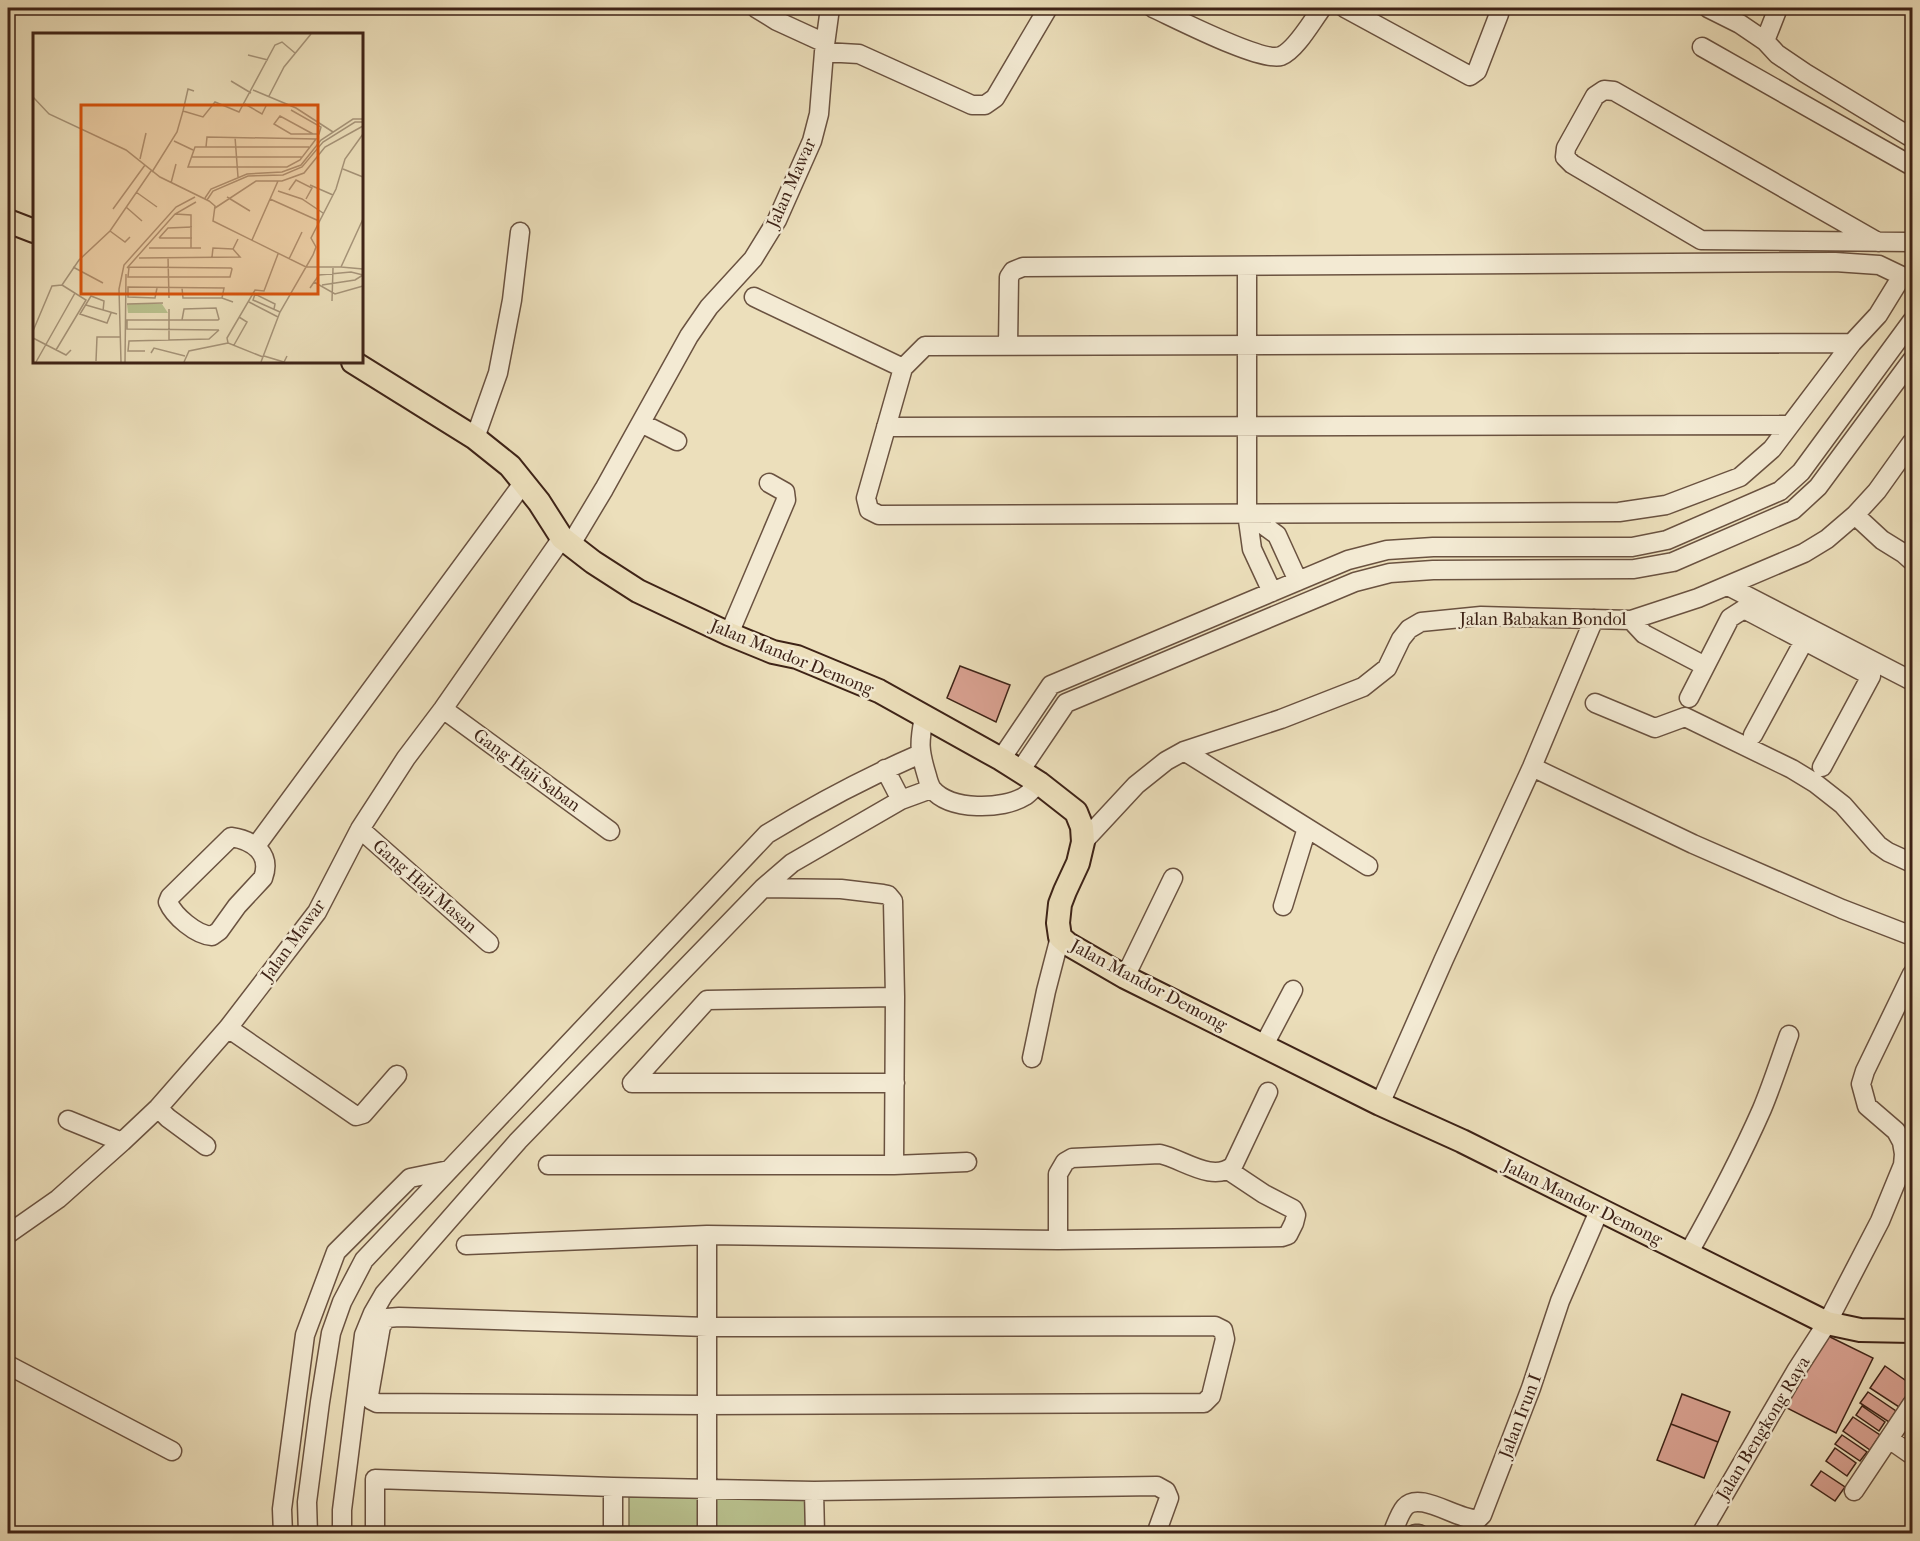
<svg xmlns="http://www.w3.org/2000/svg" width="1920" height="1541" font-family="'IM FELL French Canon',serif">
	<rect width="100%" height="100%" fill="#ecdfbb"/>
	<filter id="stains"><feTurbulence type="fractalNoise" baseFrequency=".00333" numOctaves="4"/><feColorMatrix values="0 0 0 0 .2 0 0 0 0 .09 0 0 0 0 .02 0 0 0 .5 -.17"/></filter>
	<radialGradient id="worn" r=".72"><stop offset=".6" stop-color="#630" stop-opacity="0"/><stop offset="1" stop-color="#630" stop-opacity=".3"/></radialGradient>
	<!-- green -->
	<path fill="#b9c18e" stroke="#7c7252" stroke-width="1.5" d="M 702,1496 L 702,1533 L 629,1533 L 629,1497 Z
		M 712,1497 L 807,1497 L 807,1533 L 713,1533 Z"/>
	<!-- building -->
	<path fill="#daa292" stroke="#3e2317" stroke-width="1.5" d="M 960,666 L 1010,685 L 996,722 L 947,698 Z
		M 1822,1333 L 1873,1358 L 1836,1433 L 1785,1407 Z
		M 1885,1366 L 1912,1385 L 1912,1387 L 1899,1407 L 1870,1388 Z
		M 1868,1392 L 1896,1411 L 1889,1422 L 1860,1403 Z
		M 1682,1394 L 1730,1412 L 1718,1442 L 1671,1424 Z
		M 1862,1406 L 1885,1422 L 1879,1431 L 1856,1415 Z
		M 1853,1417 L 1880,1435 L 1870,1450 L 1843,1431 Z
		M 1671,1424 L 1718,1442 L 1704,1478 L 1657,1460 Z
		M 1842,1435 L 1867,1452 L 1860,1461 L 1835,1444 Z
		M 1835,1448 L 1856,1463 L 1847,1476 L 1826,1461 Z
		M 1821,1471 L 1845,1487 L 1835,1501 L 1811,1485 Z"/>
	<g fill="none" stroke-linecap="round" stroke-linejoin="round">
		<defs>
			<path id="minor" d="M 756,8 L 777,21 L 825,43
				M 1153,8 C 1175,18 1262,63 1281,56 C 1296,50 1312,21 1322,8
				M 1345,8 L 1470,76 L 1477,71 L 1499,14
				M 1708,8 L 1740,24 L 1765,41 L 1777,54 L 1805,73 L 1912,138
				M 1765,41 L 1778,8
				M 1702,47 L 1912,166
				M 824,52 L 830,8
				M 1878,242 L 1614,91 L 1604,90 L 1595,96 L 1566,148 L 1565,157 L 1572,164 L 1701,240 L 1912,242
				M 1247,266 L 1247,513 L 1252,549 L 1272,592
				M 754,297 L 903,368
				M 1008,346 L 1009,277 L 1013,271 L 1023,267 L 1835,262 L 1879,265 L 1902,276 L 1878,315 L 1852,343 L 1772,449 L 1740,477 L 1666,505 L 1619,512 L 879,515 L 869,510 L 866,498 L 903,368 L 925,346 L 1852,343
				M 641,423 L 677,441
				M 886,427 L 1790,425
				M 475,438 L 498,373 L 512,300 L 520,232
				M 1247,513 L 1277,535 L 1298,581
				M 1855,515 L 1882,540 L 1903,553 L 1912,561
				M 571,544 L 604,489 L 689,336 L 709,307 L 753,259 L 777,220 L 812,141 L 819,114 L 824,52 L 859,54 L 972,105 L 985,105 L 995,98 L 1048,8
				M 1728,586 L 1912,681
				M 1631,620 L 1644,634 L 1705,666
				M 729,634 L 786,500 L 785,492 L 769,483
				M 1689,698 L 1730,618 L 1744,609 L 1871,676 L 1822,767
				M 1595,703 L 1655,728 L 1685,717 L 1792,769 L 1815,783 L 1843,805 L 1878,845 L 1888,852 L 1912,863
				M 443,709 L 610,831
				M 924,717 C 919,743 919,750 927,776 C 928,780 930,786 932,789 C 950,811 1003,810 1025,796 C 1030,793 1034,787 1039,783
				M 1753,735 L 1804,641
				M 1184,751 L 1368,866
				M 1001,759 L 1051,685 L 1348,560 L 1387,550 L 1433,547 L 1632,547 L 1667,540 L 1780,491 L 1801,472 L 1912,321
				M 1532,767 L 1693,844 L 1842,909 L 1912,936
				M 885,769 L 901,800
				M 1020,771 L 1066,703 L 1355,582 L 1390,573 L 1433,570 L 1634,569 L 1673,562 L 1793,510 L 1818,487 L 1912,360
				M 360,829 L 489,943
				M 231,837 C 253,840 272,854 263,878 L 237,906 L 219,931 L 212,936 C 196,935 174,916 168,902 L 170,897 Z
				M 1083,842 L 1136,785 L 1166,761 L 1184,751 L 1281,719 L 1363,687 L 1387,668 L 1401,639 L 1409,629 L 1421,622 L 1481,616 L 1631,620 L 1698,598 L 1804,553 L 1827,539 L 1855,515 L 1877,491 L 1912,442
				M 256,846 L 524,482
				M 763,888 L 841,889 L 883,894 L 888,895 L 893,901 L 895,997 L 894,1165
				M 1283,906 L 1307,828
				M 1125,977 L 1173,878
				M 228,1028 L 356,1116 L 363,1114 L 397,1075
				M 1264,1045 L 1293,990
				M 1032,1058 L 1046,991 L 1060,937
				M 632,1083 L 707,1000 L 895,997
				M 632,1083 L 895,1083
				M 1380,1104 L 1444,959 L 1532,767 L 1594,619
				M 158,1108 L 168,1118 L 206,1146
				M 68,1120 L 122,1142
				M 548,1165 L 894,1165 L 967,1162
				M 8,1234 L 58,1199 L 122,1142 L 158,1108 L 228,1028 L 317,912 L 360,829 L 406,758 L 443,709 L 562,538
				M 707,1235 L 707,1534
				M 1058,1240 L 1058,1174 L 1065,1162 L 1072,1158 L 1160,1154 C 1183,1159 1212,1183 1233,1166 L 1268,1092
				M 466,1245 L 707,1235 L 1058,1240 L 1282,1237 L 1288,1235 L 1294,1223 L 1296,1215 L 1293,1209 L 1264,1194 L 1228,1170
				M 1688,1254 C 1715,1206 1740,1159 1762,1109 C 1772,1085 1780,1060 1789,1035
				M 399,1317 L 707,1327 L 1215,1326 L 1223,1330 L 1225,1339 L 1211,1396 L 1204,1403 L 706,1405 L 377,1403 L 371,1400 L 369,1395 L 381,1326 L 387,1318 Z
				M 8,1365 L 172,1451
				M 1889,1439 L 1912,1455
				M 814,1491 L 815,1534
				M 1854,1491 L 1912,1404
				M 283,1534 L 282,1509 L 305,1335 L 336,1252 L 410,1178 L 449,1170
				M 308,1534 L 307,1502 L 320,1402 L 331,1333 L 342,1302 L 364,1260 L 767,834 C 816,804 867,777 920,754
				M 342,1534 L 342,1510 L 364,1335 L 373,1313 L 384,1294 L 518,1141 L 763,888 L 792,863 L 901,800 L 931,789
				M 375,1534 L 375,1479 L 613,1487 L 814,1491 L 1157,1486 L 1166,1491 L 1169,1498 L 1156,1534
				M 613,1534 L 613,1487
				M 1392,1534 C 1396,1525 1399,1514 1405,1507 C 1420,1490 1458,1521 1478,1519 L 1482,1515 L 1531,1388 L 1560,1301 L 1599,1211
				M 1415,1534 L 1419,1534
				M 1701,1534 L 1796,1371 L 1827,1323 L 1880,1221 L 1903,1165 L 1904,1154 L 1902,1142 L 1896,1131 L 1867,1106 L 1861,1084 L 1865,1071 L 1912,974"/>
			<path id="major" d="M 8,221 L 34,231
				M 353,362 L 475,438 L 510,466 L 539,502 L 562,538 L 593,562 L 638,591 L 729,634 L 773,652 L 797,657 L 879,691 L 1001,759 L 1039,783 L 1076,812 L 1082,827 L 1083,842 L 1078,863 L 1065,891 L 1060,904 L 1058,923 L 1060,937 L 1068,944 L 1125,977 L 1380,1104 L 1462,1141 L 1827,1323 L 1860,1330 L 1912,1331"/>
		</defs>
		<!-- minor casing -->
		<use href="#minor" stroke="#6a5240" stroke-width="21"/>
		<!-- major casing -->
		<use href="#major" stroke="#3e2317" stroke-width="26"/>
		<!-- minor -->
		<use href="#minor" stroke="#f3ead3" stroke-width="18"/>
		<!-- major -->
		<use href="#major" stroke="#ecdfbb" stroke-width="22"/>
	</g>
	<g text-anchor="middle" stroke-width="5" stroke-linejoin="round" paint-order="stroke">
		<!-- street labels -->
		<g font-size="18" fill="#3e2317" stroke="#f3ead3">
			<text transform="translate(791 183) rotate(-66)" y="6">Jalan Mawar</text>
			<text x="1543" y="625">Jalan Babakan Bondol</text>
			<text transform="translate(792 657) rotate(22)" y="6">Jalan Mandor Demong</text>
			<text transform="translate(527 770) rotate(36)" y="6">Gang Haji Saban</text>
			<text transform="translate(425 886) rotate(41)" y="6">Gang Haji Masan</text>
			<text transform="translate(293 940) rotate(-54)" y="6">Jalan Mawar</text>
			<text transform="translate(1149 985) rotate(28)" y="6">Jalan Mandor Demong</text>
			<text transform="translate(1583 1202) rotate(26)" y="6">Jalan Mandor Demong</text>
			<text transform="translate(1520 1416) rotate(-69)" y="6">Jalan Irun I</text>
			<text transform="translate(1763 1428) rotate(-59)" y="6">Jalan Bengkong Raya</text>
		</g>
	</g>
	<!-- overview -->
	<g transform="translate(33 33)">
		<rect width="330" height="330" fill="#ecdfbb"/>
		<path d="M 94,271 L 129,271 L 135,280 L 95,280 Z" fill="#b9c18e"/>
		<path fill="none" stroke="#a69479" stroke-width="1.5" d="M 215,22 L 235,27M 198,48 L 218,60M 220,57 L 263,75 L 300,99M 236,63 L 251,34 L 278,1M 0,64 L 16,81 L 93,117 L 127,144 L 176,168 L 182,173 L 180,188 L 273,234 L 308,234 L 330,186M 212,71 L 229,81 L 233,73M 258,77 L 288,94 L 286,101 L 258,101 L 241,91 L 247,83 L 280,101M 150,78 L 155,56 L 161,58M 202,104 L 205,144M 141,108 L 160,117M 173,114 L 174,104 L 283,106 L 280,110 L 267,127 L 254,134 L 155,134 L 162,114 L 276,114M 158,124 L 269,124M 107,126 L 113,100M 310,136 L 330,144M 119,139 L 144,99 L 150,78 L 170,84 L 182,69 L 206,79 L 242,12 L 249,9 L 262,20M 138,150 L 143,131M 277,152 L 300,162M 256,157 L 263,147 L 279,155 L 273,166M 245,158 L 269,166 L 290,180M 103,159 L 124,174M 194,164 L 217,178M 172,165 L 178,156 L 214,141 L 249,139 L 268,132 L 288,107 L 320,86 L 330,86M 237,166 L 286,188M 174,167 L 180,158 L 215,143 L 250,142 L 269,134 L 290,109 L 322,89 L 330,89M 93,174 L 109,188M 182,175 L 223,148 L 249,148 L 271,140 L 292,114 L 330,93M 80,176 L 112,132M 142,181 L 158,182 L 158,215M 77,198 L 92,209 L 97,204M 126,205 L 135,195 L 159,194M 126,205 L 159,205M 219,207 L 245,148M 116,215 L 168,215M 135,224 L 136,265M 179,224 L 180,215 L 200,216 L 205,206M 106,225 L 207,224 L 200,216M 256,226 L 269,199M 40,234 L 70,250M 96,234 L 198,235 L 199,236 L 197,244 L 95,244 ZM 308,234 L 330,236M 94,235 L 142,181 L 163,169M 281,249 L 302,261 L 330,253M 289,252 L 322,247 L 330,242M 124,255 L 122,265 L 95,264 L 95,254 L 191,255 L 189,265M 149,255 L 150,265 L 189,265 L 200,269M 277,255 L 286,242 L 318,239 L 330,242M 299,268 L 300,235M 216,269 L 245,284M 94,271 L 130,270M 53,272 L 84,281M 241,276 L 242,271 L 222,261 L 220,267 L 247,279M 70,278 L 71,268 L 58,263 L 47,281 L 74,290 L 78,280M 149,287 L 151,276 L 183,275 L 186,286 L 185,287 L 94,287 L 94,296 L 186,297M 0,298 L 19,253 L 29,252 L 46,227 L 77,198 L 118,138M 0,305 L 33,322 L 38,317M 136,308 L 136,276M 201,312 L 214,289 L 206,284M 23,317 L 53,267 L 29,252M 112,318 L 95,318 L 96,308 L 176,306 L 186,297M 118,320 L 121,315 L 152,323M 231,323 L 251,329 L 254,323M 230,324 L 195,310 L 194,305 L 222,257 L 231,258 L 245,221M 63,328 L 64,304 L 88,304M 3,329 L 42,260M 88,329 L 86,256 L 91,232 L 143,174 L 162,164M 92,329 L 93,241M 151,329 L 156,318 L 195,310M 228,329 L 247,279 L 280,222 L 283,214 L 278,205 L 303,156 L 312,126 L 330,101"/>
		<path fill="#d7540d" fill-opacity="0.15" stroke="#d7540d" stroke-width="3" d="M 48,72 L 285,72 L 285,261 L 48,261 Z"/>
		<rect width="330" height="330" fill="none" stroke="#3e2317" stroke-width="3"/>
	</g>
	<!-- margin -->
	<rect width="1920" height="1541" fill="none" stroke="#ecdfbb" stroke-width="30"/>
	<rect x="9" y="9" width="1902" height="1523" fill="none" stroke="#3e2317" stroke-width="3"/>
	<rect x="15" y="15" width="1890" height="1511" fill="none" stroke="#3e2317" stroke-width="1.5"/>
	<rect width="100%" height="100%" filter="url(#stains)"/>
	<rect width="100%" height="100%" fill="url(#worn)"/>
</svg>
